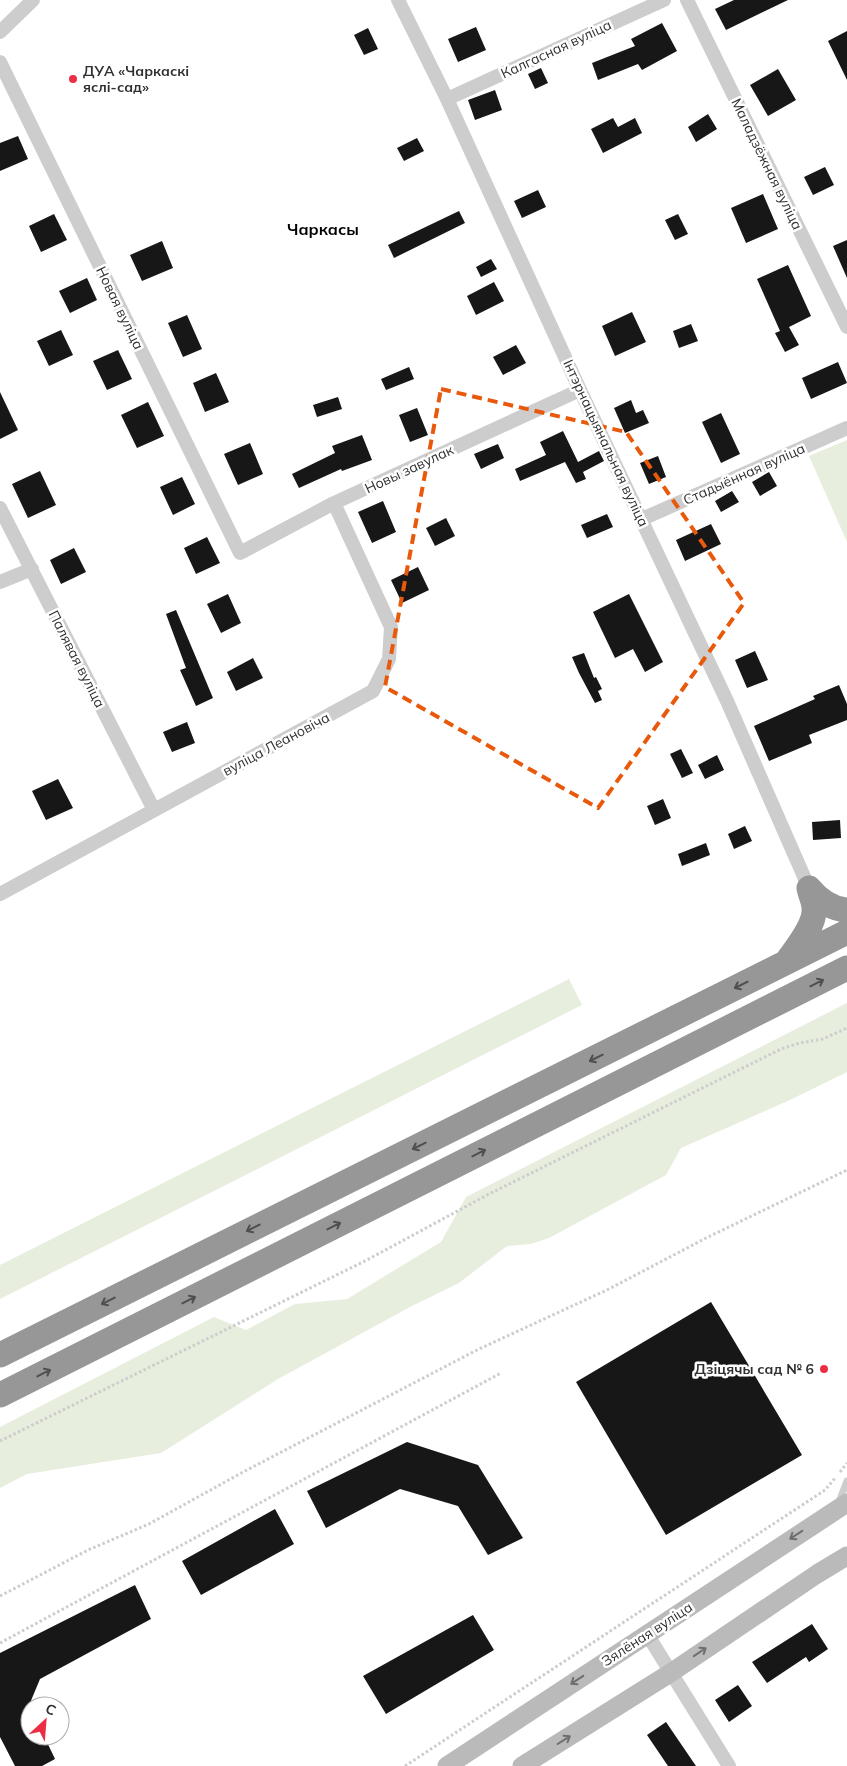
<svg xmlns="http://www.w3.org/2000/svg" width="847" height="1766" font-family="Mulish,sans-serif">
	<rect width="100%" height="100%" fill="#fff"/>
	<!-- green -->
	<path fill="#e7eede" d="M 847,440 L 847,542 L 809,456 Z
		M 569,979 L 582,1005 L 0,1299 L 0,1265 Z
		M 847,1003 L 847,1072 L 790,1100 L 681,1148 L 666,1175 L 549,1238 L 531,1244 L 507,1246 L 459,1283 L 410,1307 L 278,1379 L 161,1453 L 27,1474 L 0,1488 L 0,1427 L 214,1317 L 246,1330 L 295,1304 L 347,1299 L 441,1242 L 466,1197 Z"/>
	<!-- building -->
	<path fill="#171717" d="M 734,0 L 788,0 L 726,30 L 715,9 Z
		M 662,23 L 677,51 L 642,70 L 638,64 L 598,80 L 592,63 L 635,46 L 631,39 Z
		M 476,27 L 486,50 L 458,62 L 448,39 Z
		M 368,28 L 378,49 L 364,55 L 354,35 Z
		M 847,31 L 847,80 L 828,41 Z
		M 541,68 L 548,83 L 535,89 L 528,74 Z
		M 778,69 L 796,100 L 768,116 L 750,85 Z
		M 495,90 L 502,110 L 475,120 L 468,100 Z
		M 708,114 L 717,129 L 696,142 L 688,127 Z
		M 613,118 L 618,127 L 635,118 L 642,133 L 603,153 L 591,129 Z
		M 18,136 L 28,159 L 0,171 L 0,143 Z
		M 417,138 L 424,151 L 404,161 L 397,148 Z
		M 825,167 L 834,185 L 813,195 L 804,177 Z
		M 538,190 L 546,207 L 522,218 L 514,201 Z
		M 763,194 L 778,229 L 746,243 L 731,208 Z
		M 459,211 L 465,223 L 394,258 L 388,245 Z
		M 54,214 L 67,240 L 41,252 L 29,226 Z
		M 678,214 L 688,234 L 675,240 L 665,220 Z
		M 847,240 L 847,278 L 833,246 Z
		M 162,241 L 173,268 L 142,281 L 130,255 Z
		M 491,259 L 497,269 L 481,277 L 476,267 Z
		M 788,265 L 811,316 L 789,327 L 799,345 L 785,352 L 775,333 L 780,331 L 757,279 Z
		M 87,278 L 97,300 L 70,313 L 59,291 Z
		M 494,282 L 504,301 L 476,315 L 467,296 Z
		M 632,312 L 646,342 L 615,356 L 602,326 Z
		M 187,315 L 202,349 L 183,357 L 168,323 Z
		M 691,324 L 698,341 L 679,348 L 673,331 Z
		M 61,330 L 73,355 L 49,366 L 37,341 Z
		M 516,345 L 526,363 L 503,375 L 493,357 Z
		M 118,350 L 132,379 L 107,390 L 93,361 Z
		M 838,362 L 847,383 L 811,399 L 802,378 Z
		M 409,367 L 414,379 L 386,390 L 381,379 Z
		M 216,373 L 229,402 L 205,412 L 193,383 Z
		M 0,392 L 18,430 L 0,439 Z
		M 338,397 L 342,409 L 317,417 L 313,405 Z
		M 631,400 L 636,413 L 643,410 L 649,423 L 625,433 L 614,408 Z
		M 148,402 L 164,436 L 137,448 L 121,415 Z
		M 417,408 L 428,435 L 410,442 L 399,415 Z
		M 721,413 L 740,454 L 721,463 L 702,422 Z
		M 563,431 L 578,462 L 599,451 L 604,461 L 583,472 L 586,479 L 576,483 L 565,462 L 520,481 L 515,469 L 546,455 L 540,442 Z
		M 362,435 L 372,460 L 342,471 L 341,469 L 299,488 L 292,474 L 335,453 L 332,446 Z
		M 250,443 L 263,474 L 238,485 L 224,454 Z
		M 498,444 L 504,458 L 481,469 L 474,454 Z
		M 658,456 L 666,477 L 649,484 L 640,463 Z
		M 40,471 L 56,505 L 28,518 L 12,484 Z
		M 769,472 L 777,486 L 760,496 L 752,482 Z
		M 182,477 L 195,504 L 173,515 L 160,487 Z
		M 732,491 L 739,502 L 721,512 L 715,501 Z
		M 383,501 L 396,532 L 372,543 L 358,512 Z
		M 607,514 L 613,527 L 587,538 L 581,525 Z
		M 446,518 L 455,536 L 435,546 L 426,528 Z
		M 711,524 L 721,544 L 685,561 L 676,540 Z
		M 207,537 L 220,563 L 196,574 L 184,548 Z
		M 74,548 L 86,572 L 61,584 L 50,560 Z
		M 418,567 L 429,590 L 402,603 L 391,580 Z
		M 228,594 L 241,623 L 221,633 L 207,604 Z
		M 629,594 L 663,662 L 645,672 L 633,649 L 615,658 L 593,612 Z
		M 176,610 L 213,698 L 196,706 L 180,670 L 186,668 L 166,614 Z
		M 755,651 L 768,680 L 747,688 L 735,660 Z
		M 584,653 L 594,678 L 596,677 L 602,689 L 598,691 L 602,700 L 595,703 L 579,673 L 572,657 Z
		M 253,658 L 263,678 L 236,691 L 227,672 Z
		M 839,685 L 847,704 L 847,720 L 809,735 L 812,743 L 769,761 L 754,726 L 815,699 L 813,696 Z
		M 187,722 L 195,743 L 172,752 L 163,732 Z
		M 681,749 L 693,773 L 682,778 L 670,754 Z
		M 717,755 L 724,770 L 705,779 L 698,765 Z
		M 58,779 L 73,808 L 46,820 L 32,791 Z
		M 663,799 L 671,818 L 655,825 L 647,806 Z
		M 840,820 L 841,838 L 813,840 L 812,822 Z
		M 745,826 L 752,841 L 734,849 L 728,834 Z
		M 706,843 L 710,855 L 682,866 L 678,854 Z
		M 711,1302 L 802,1455 L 666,1535 L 576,1382 Z
		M 407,1442 L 478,1465 L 523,1538 L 488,1555 L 458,1506 L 400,1489 L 326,1528 L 307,1491 Z
		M 275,1509 L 294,1544 L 201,1595 L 182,1561 Z
		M 135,1585 L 151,1619 L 40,1679 L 30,1703 L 30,1736 L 44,1736 L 55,1759 L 42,1766 L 15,1766 L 0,1737 L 0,1653 Z
		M 473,1615 L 494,1650 L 386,1714 L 363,1676 Z
		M 812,1624 L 828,1649 L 809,1662 L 806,1657 L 767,1683 L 752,1662 Z
		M 738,1685 L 752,1706 L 729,1722 L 715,1700 Z
		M 666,1722 L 696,1766 L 668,1766 L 647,1735 Z"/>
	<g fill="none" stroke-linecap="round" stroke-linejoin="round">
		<!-- path -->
		<path stroke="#cdcdcd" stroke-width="3" stroke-dasharray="2.5 2.5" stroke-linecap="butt" d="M 0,1441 L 367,1260 L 489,1194 L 781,1049 L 800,1043 L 823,1039 L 847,1028
			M 840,1472 L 847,1463
			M 0,1596 L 88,1550 L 149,1524 L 245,1471 L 477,1350 L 609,1289 L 708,1237 L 847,1170
			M 0,1643 L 501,1373
			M 405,1766 L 825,1490 L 836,1477"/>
		<!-- lane -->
		<path stroke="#cdcdcd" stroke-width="7" d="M 839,1502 L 847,1481"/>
		<!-- street -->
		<path stroke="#cdcdcd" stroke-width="14" d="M 398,0 L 447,99 L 580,390 L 727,701 L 809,888
			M 687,0 L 847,327
			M 0,32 L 33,0
			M 0,62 L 240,553 L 334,503 L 580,390
			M 447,99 L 664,0
			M 0,508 L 154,810
			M 642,519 L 847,428
			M 0,582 L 32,569
			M 0,894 L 373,691 L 389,659 L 391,627 L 334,503
			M 647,1634 L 729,1766"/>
		<!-- secondary -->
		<path stroke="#bababa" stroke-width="19" d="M 447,1766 L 847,1503
			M 522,1766 L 672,1672 L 817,1574 L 847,1556"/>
		<!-- highway -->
		<path stroke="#979797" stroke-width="25" d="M 809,888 C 819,900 831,909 847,910
			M 787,961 C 796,948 816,925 814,908 C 814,902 810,894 809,888
			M 0,1355 L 847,932
			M 0,1395 L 847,968"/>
	</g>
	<!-- one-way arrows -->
	<defs><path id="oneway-shaft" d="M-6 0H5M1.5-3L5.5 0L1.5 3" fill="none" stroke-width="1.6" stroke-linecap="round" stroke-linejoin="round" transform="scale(1.25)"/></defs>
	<g stroke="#4f4f4f">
		<use href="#oneway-shaft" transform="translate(817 983) rotate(-27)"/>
		<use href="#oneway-shaft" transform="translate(741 985) rotate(154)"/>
		<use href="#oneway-shaft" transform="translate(596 1058) rotate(154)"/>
		<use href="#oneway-shaft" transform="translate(419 1146) rotate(154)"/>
		<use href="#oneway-shaft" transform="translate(479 1153) rotate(-27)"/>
		<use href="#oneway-shaft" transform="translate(334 1226) rotate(-27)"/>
		<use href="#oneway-shaft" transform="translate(253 1228) rotate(153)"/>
		<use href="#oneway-shaft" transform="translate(189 1300) rotate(-27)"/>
		<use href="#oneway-shaft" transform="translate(108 1301) rotate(153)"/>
		<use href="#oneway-shaft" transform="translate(44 1373) rotate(-27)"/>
	</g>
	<g stroke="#6e6e6e">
		<use href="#oneway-shaft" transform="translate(796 1535) rotate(147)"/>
		<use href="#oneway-shaft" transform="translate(700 1652) rotate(-34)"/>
		<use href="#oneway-shaft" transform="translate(577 1680) rotate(147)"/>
		<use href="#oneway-shaft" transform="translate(564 1740) rotate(-32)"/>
	</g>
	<!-- marked area -->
	<path fill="none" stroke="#e8590c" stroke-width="4" stroke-dasharray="10 6" stroke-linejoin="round" d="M 441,389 L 626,432 L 744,603 L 598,808 L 385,687 Z"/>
	<!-- markers -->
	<g fill="#ec2d44" stroke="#fff" stroke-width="2">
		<circle cx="73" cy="79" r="5"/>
		<circle cx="824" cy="1369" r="5"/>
	</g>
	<g text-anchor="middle" stroke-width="5" stroke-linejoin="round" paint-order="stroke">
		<!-- street labels -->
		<g font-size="14" fill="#303030" stroke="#fff">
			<text transform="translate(556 49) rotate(-25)" y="5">Калгасная вуліца</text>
			<text transform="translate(767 164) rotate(64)" y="5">Маладзёжная вуліца</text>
			<text transform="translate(120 308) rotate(64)" y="5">Новая вуліца</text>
			<text transform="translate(606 443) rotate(65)" y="5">Інтэрнацыянальная вуліца</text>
			<text transform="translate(409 469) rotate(-25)" y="5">Новы завулак</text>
			<text transform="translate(744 474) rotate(-24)" y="5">Стадыённая вуліца</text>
			<text transform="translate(77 659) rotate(63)" y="5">Палявая вуліца</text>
			<text transform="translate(276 744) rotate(-28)" y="5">вуліца Леановіча</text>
			<text transform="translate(647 1634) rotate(-33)" y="5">Зялёная вуліца</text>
		</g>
		<!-- poi labels -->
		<g font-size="14" font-weight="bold" fill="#303030" stroke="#fff" text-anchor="start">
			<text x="83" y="76">ДУА «Чаркаскі<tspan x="83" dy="16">яслі-сад»</tspan></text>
			<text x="814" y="1374" text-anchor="end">Дзіцячы сад № 6</text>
		</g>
		<!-- quarter labels -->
		<g font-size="16" font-weight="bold" fill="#000" stroke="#fff">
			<text x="323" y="235">Чаркасы</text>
		</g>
	</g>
	<!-- north arrow -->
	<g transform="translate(45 1721) rotate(26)"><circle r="24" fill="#ffffff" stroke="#acacac"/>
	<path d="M0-4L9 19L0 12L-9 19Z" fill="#ec2d44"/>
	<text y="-8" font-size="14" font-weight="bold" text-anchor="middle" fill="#303030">С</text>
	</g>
</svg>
